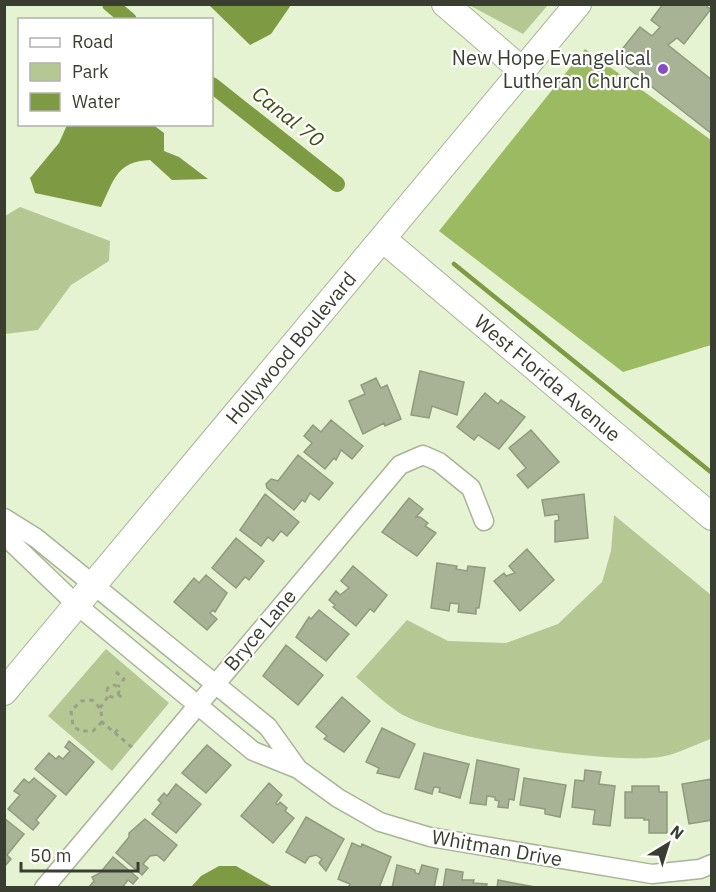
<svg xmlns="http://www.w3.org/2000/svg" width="716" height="892" font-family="'IBM Plex Sans',sans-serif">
	<rect width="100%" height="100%" fill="#e6f3d2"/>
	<!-- green -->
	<path fill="#b5c894" d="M 469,5 L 548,5 L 523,34 Z
		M 20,207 L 110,241 L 109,261 L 71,285 L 38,330 L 5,334 L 5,216 Z
		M 614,515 L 711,595 L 712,738 L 708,740 C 694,745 679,753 665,756 C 620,767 436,738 398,712 C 383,702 369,688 356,677 L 407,620 L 448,641 L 506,643 L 558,624 L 602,582 L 611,551 Z
		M 106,649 L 169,703 L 112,771 L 48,716 Z"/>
	<!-- forest -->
	<path fill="#9cba62" d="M 585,49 L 711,140 L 711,345 L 623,372 L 439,231 Z"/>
	<!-- water -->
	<path fill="#7e9a42" d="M 209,5 L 291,5 L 271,34 L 250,45 Z
		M 152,124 L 164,133 L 164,151 L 179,157 L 208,179 L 172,180 L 150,160 C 117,161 114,180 101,207 L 35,193 L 30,178 L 59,143 L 67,125 Z
		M 219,866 L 236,866 L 273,887 L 191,887 L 201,876 Z"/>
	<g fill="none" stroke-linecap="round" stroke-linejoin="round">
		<!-- stream -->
		<path stroke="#7e9a42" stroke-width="4.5" d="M 454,264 L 712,473"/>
		<!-- canal -->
		<path stroke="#7e9a42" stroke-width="16" d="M 110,4 L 129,20
			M 212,85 L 337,184"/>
	</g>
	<!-- building -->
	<path fill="#a7b394" stroke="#8f9b7c" stroke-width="1.5" d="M 663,4 L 709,4 L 707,7 L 711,9 L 684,44 L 677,38 L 668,45 L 712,80 L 712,134 L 615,58 L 640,27 L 652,36 L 660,27 L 651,20 Z
		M 420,371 L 464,382 L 457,415 L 432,406 L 429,418 L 411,415 Z
		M 376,378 L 381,388 L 387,385 L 401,419 L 385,426 L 384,423 L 363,434 L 349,401 L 365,394 L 361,385 Z
		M 485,393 L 498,404 L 501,400 L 525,417 L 499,449 L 478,435 L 474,440 L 457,427 Z
		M 331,420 L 363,446 L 352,459 L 341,450 L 336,460 L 334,458 L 325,469 L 304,452 L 312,443 L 304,436 L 313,425 L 321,432 Z
		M 531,430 L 559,462 L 528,488 L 517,475 L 526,468 L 509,448 Z
		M 298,455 L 333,483 L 319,500 L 310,493 L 305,502 L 302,500 L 294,510 L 267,488 L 266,484 L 271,479 L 278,481 Z
		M 265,494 L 299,522 L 287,536 L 281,531 L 273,541 L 268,537 L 261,546 L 240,530 Z
		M 584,494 L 588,538 L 555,542 L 555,521 L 559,520 L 558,514 L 545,516 L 542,500 Z
		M 409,498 L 423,509 L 416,517 L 420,517 L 428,523 L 425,526 L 436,533 L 417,556 L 382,532 Z
		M 236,538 L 264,561 L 249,580 L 245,577 L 236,588 L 212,568 Z
		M 527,549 L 554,580 L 520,611 L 494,581 L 504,573 L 506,576 L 515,573 L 509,566 Z
		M 437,563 L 457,566 L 456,569 L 467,571 L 468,566 L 485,568 L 479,608 L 476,608 L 476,614 L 458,612 L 459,604 L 450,603 L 449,611 L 431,608 Z
		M 353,566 L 387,595 L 374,612 L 370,609 L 356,626 L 333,607 L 335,605 L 329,600 L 336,591 L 340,595 L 349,588 L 341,581 Z
		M 206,575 L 227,593 L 215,612 L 213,610 L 210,613 L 217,619 L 207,630 L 174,602 L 194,578 L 199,583 Z
		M 319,610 L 349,634 L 326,661 L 296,637 L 309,617 L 311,619 Z
		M 286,645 L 323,675 L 298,705 L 263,676 Z
		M 342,697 L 370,721 L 344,752 L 324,739 L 327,736 L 316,727 Z
		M 382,728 L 415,744 L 399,778 L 377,773 L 379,768 L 366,762 Z
		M 69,741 L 94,762 L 66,795 L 35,769 L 49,753 L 56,759 L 59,756 L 63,759 L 70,751 L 65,747 Z
		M 207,745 L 231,765 L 206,793 L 182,773 Z
		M 424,753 L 469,764 L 460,798 L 439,792 L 440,788 L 434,787 L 432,794 L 415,789 Z
		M 477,760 L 519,769 L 514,800 L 509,799 L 508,808 L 498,807 L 499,801 L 495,800 L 495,797 L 487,796 L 486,805 L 470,803 Z
		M 585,770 L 601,772 L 599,784 L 615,786 L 610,826 L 593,824 L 595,810 L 572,807 L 575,780 L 584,781 Z
		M 34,778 L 56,796 L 36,820 L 39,823 L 33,830 L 8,809 L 20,795 L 14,791 L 24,779 L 29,783 Z
		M 524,778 L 566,785 L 560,817 L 545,814 L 545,809 L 520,805 Z
		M 712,779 L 712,820 L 689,824 L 682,784 Z
		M 269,783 L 282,795 L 276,803 L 278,805 L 280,802 L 287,808 L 285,811 L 294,818 L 273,843 L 241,816 Z
		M 176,784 L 201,804 L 176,833 L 152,814 L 161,803 L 158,800 L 164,793 L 167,796 Z
		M 632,786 L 659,786 L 659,792 L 667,792 L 667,833 L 649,833 L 649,820 L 644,820 L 644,818 L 625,818 L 625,792 L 632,792 Z
		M 306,817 L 344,839 L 326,871 L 319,863 L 322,859 L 316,855 L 309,857 L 305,863 L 286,852 Z
		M 4,818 L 24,834 L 7,855 L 11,859 L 4,867 Z
		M 145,819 L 177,845 L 164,861 L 157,855 L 150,856 L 143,864 L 148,868 L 142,875 L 116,853 L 129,837 L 129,833 Z
		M 352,843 L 361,847 L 362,844 L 391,857 L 379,888 L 348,888 L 350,884 L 338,879 Z
		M 113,857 L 138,878 L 133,884 L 128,880 L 122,888 L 88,888 L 94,881 L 92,877 L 100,873 Z
		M 397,865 L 415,870 L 415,873 L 419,874 L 422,865 L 438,869 L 434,888 L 392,888 Z
		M 446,869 L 463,872 L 462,880 L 474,880 L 473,883 L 487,884 L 486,888 L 443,888 Z
		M 498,880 L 535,887 L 534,888 L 497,888 Z"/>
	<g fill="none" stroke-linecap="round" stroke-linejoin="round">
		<defs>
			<path id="street" d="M 4,518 L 36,538 L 268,727 L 298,769
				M 4,535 L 78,606 L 253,751 L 298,769 L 338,798 L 380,822 L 430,837 L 652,874 L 700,869 L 712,864
				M 44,888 L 400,465 L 423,455 L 439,462 L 471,488 L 484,521"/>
			<g id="secondary">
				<path d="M 445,4 L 523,71"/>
				<path id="s1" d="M 384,240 L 712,517"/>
				<path id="s2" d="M 4,692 L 578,4"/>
			</g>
		</defs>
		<!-- street casing -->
		<use href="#street" stroke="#a8b495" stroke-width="21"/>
		<!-- secondary casing -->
		<use href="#secondary" stroke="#a8b495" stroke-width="28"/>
		<!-- path -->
		<path stroke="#98a189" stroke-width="3" stroke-dasharray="4.5 4.5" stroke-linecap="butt" d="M 116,672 L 124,679 L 118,687
			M107 691a6 6 0 1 1 12 0a6 6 0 1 1-12 0Z
			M 118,694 L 123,699
			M 100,708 L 109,695
			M 102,722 L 93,731 L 80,731 L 73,726 L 71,711 L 81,701 L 92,700 L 101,709 L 102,722 L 134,749
			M 115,733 L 120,726"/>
		<!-- street -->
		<use href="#street" stroke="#fff" stroke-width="18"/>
		<!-- secondary -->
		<use href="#secondary" stroke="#fff" stroke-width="26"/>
	</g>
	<!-- markers -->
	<circle fill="#894dc3" stroke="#fff" stroke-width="2" cx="663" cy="69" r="6"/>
	<g text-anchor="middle" stroke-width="4.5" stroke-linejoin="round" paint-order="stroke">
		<!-- poi labels -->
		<g font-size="20" fill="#393e31" stroke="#fff" text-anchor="end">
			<text x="651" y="65">New Hope Evangelical<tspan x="651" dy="23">Lutheran Church</tspan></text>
		</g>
		<!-- street labels -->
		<g font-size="20" fill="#393e31" stroke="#fff">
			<text dy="7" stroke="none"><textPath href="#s2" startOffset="448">Hollywood Boulevard</textPath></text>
			<text dy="7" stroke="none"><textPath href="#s1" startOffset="214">West Florida Avenue</textPath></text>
			<text transform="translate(260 630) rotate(-50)" y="7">Bryce Lane</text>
			<text transform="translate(497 848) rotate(10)" y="7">Whitman Drive</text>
		</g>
		<!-- water labels -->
		<g font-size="21" font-style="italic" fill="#3f5212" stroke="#fff">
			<text transform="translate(288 117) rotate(38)" y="7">Canal 70</text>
		</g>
	</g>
	<!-- border -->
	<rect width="716" height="892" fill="none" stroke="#393e31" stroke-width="12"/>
	<!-- legend -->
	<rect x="18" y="18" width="195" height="108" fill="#ffffff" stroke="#b0b2ad" stroke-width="1.5"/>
	<rect x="30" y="38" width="30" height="9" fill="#ffffff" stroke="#b0b2ad" stroke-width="1.5"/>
	<text x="72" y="48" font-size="18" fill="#393e31">Road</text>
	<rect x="30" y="63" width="30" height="18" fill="#b5c894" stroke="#b0b2ad" stroke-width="1.5"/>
	<text x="72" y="78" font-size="18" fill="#393e31">Park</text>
	<rect x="30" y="93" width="30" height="18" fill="#7e9a42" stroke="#b0b2ad" stroke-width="1.5"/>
	<text x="72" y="108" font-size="18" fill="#393e31">Water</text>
	<!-- north arrow -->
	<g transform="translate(668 844) rotate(38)" stroke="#ffffff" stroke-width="4.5" paint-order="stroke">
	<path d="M0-4.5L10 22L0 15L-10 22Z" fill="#393e31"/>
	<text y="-9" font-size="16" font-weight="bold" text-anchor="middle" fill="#393e31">N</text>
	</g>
	<!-- scale -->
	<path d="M21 862v9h117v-9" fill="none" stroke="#393e31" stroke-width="3"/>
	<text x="30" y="862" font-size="18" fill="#393e31" stroke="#ffffff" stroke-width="4.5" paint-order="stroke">50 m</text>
</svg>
